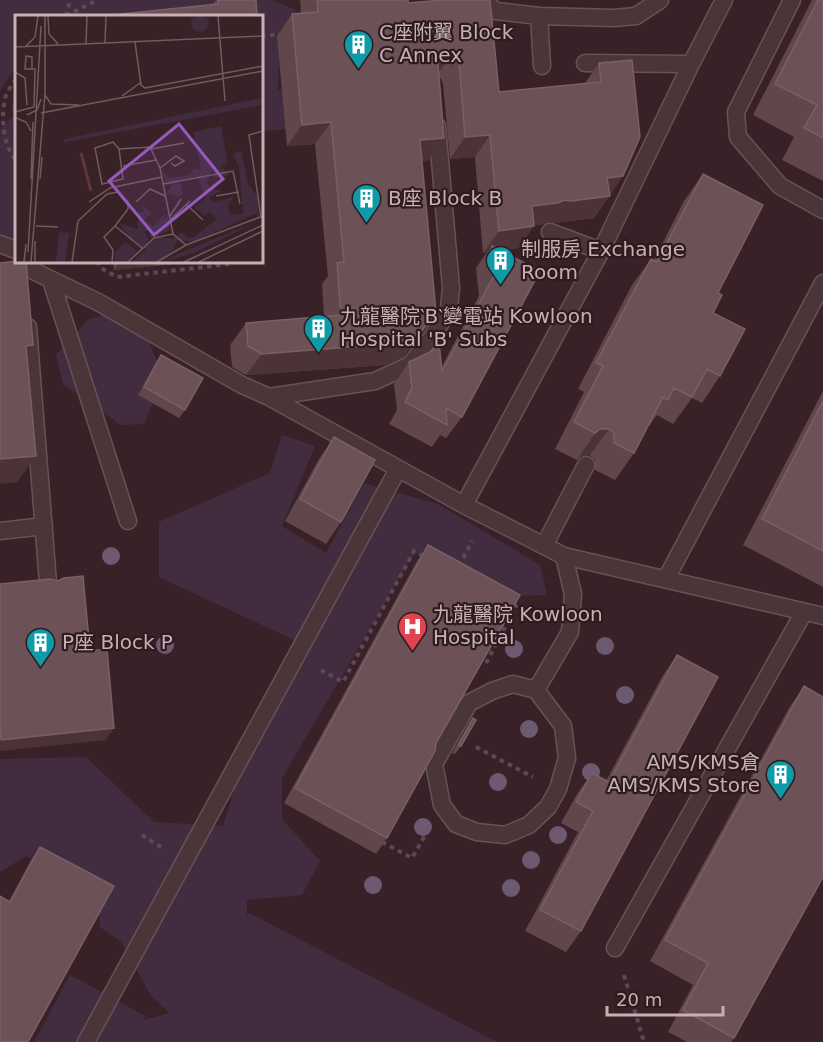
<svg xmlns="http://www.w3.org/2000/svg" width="823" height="1042" font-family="'DejaVu Sans','Noto Sans TC',sans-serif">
	<rect width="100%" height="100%" fill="#392227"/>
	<!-- green -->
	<path fill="#422c3f" d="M 0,0 L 273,0 L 296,10 L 301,30 L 317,53 L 279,57 L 278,90 L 336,82 L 354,120 L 261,132 L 261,16 L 16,16 L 16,66 L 0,91 Z
		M 16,98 L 16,244 L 0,240 L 0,130 L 13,116 L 11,105 Z
		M 118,312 L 138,319 L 164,376 L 144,424 L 121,425 L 63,384 L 56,355 L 89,319 Z
		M 282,435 L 315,446 L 282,526 L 326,553 L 364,483 L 438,504 L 540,565 L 547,595 L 517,596 L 415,552 L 282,778 L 282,819 L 320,861 L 302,895 L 247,900 L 247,917 L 249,913 L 497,1042 L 34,1042 L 70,975 L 145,1016 L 143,1020 L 170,1013 L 151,996 L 121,942 L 100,927 L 96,878 L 26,856 L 0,872 L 0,759 L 86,757 L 154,822 L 223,826 L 245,756 L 305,645 L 159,577 L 159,522 L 270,473 Z"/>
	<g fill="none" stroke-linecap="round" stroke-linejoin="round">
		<defs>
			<path id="service" d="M 482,0 L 496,11 L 539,16 L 614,18 L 636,16 L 660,0
				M 792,0 L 736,112 L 738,137 L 780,186 L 823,210
				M 539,16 L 542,66
				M 585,63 L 691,64
				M 550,232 L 601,251
				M 0,244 L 16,250
				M 23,266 L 98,302 L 242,385 L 269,397 L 464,505 L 564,556 L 823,616
				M 51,280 L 128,521
				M 28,327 L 48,583
				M 269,397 L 375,381 L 410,365 L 432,337 L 449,309 L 451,288 L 437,126
				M 464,505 L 601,251 L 691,64 L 724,0
				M 0,531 L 44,526
				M 544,546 L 586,465
				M 666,579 L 823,283
				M 513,684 L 536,690 L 563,726 L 567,758 L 558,789 L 548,807 L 529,825 L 505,835 L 477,832 L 456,824 L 442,805 L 434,764 L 469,703 L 492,691 Z
				M 536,690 L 570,632 L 573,594 L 564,556
				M 615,948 L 804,612
				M 86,1042 L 398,469"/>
		</defs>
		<!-- service casing -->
		<use href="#service" stroke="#675357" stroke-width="19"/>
		<!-- path -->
		<path stroke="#5e4856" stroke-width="4" stroke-dasharray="4.5 4.5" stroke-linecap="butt" d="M 66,16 L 97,0
			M 66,16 L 70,0
			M 261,36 L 283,34
			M 16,79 C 13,84 8,90 6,95 C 0,114 3,146 16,160
			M 97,261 L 101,268 L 117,277 L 230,264
			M 459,566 L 472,541
			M 486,663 L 516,606 L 511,604
			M 321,670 L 343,682 L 414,551 L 423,556
			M 476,747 L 533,777
			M 142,835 L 161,847
			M 382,842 L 412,858 L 427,832
			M 624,975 L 644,1042"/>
		<!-- service -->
		<use href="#service" stroke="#4a3639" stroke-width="16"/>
	</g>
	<!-- trees -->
	<g fill="#6d5970">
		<circle cx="111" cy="556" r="9"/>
		<circle cx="165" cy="645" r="9"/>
		<circle cx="605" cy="646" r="9"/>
		<circle cx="514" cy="649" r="9"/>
		<circle cx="625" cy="695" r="9"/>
		<circle cx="529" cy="729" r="9"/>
		<circle cx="591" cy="772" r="9"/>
		<circle cx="498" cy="782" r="9"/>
		<circle cx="423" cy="827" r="9"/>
		<circle cx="558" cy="835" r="9"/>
		<circle cx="531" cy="860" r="9"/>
		<circle cx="373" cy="885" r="9"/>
		<circle cx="511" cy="888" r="9"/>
	</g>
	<!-- wall -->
	<path fill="#61464c" d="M 216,0 L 256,0 L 257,16 L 111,16 L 112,15 L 212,5 Z
		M 300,0 L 408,0 L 408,3 L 499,92 L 585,83 L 599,63 L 623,176 L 594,218 L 555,223 L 549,222 L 543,224 L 534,225 L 519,248 L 500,250 L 462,417 L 446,438 L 440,435 L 432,447 L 389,424 L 397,410 L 394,384 L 409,362 L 442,366 L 479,296 L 476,268 L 487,252 L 483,253 L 475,157 L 450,159 L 443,84 L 441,79 L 439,77 L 444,138 L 429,160 L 422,161 L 421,334 L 403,357 L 385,365 L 246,375 L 232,367 L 230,345 L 246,323 L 324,316 L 322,284 L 328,276 L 315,144 L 287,146 L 277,36 L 292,14 L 301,13 Z
		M 812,0 L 823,0 L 823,181 L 782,160 L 794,137 L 753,115 Z
		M 703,174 L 718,293 L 713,313 L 720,376 L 702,403 L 692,398 L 673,424 L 657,415 L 649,426 L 648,426 L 634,453 L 615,480 L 595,470 L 595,460 L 590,455 L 581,456 L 577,460 L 555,449 L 584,392 L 578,389 L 632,285 L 651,259 L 654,260 L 684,201 Z
		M 113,261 L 206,261 L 114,270 Z
		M 161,355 L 185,410 L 179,418 L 138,395 L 155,364 Z
		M 823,391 L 823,587 L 743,545 Z
		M 334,437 L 341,522 L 326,544 L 285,521 L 319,459 Z
		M 428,545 L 436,743 L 387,838 L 376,854 L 284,803 L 417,561 Z
		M 677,655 L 581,931 L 566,952 L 525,931 L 578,832 L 561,823 L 577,794 L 592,773 L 606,781 L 662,677 Z
		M 804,686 L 734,1038 L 731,1042 L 687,1042 L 668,1032 L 693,985 L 650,961 L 789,708 Z
		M 473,718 L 461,746 L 455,754 L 452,753 Z
		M 40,847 L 28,1042 L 9,901 L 31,860 Z"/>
	<!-- shaded-wall -->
	<path fill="#4c3338" d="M 452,54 L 437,75 L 427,77 L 442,55 Z
		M 331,122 L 315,144 L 287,146 L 302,125 Z
		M 490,135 L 475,157 L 450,159 L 465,137 Z
		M 444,138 L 429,160 L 405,162 L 420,140 Z
		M 623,176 L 594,218 L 555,223 L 549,222 L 543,224 L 517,228 L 532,206 L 607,178 Z
		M 534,226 L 519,248 L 492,252 L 492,246 L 487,252 L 483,253 L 499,231 Z
		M 120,261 L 206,261 L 114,270 Z
		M 436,312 L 421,334 L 403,357 L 385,365 L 246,375 L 262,354 Z
		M 33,345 L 15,371 L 26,346 Z
		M 600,429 L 609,429 L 590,455 L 581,456 L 577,460 L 595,433 Z
		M 36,456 L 17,482 L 0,484 L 0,459 Z
		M 114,728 L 106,740 L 0,751 L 0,741 L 1,740 Z"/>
	<!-- building -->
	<path fill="#6c5157" stroke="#7a6066" stroke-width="1.5" d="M 218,0 L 256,0 L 257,16 L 112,16 L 112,15 L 218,4 Z
		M 317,0 L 408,0 L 408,3 L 442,0 L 490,0 L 499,92 L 601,82 L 599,63 L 632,60 L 640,137 L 623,176 L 607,178 L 610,196 L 571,201 L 564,200 L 558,203 L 532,206 L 534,226 L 499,231 L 490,135 L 465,137 L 459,62 L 456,57 L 452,54 L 442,55 L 438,64 L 444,138 L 420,140 L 436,312 L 419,335 L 400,343 L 262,354 L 248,346 L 246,323 L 341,315 L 337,263 L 344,262 L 331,122 L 302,125 L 292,14 L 318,12 Z
		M 818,0 L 823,0 L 823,138 L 804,128 L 817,105 L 775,84 Z
		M 703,174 L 763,205 L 718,293 L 722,295 L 713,313 L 745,329 L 720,376 L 707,369 L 692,397 L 674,388 L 668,400 L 663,397 L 634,453 L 614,443 L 614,433 L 609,429 L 600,429 L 595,433 L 574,422 L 603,366 L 596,363 L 651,259 L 657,262 Z
		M 492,246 L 540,271 L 462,417 L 446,408 L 447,425 L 405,402 L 412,388 L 409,362 L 430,352 L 439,342 L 442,371 L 495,274 Z
		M 18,261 L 26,261 L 33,345 L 26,346 L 36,456 L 0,459 L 0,263 Z
		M 161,355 L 203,378 L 185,410 L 144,387 Z
		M 823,401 L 823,551 L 762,519 Z
		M 334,437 L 375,460 L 341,522 L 300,499 Z
		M 428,545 L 520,595 L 436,743 L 435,751 L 387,838 L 295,788 Z
		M 83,576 L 90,651 L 107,649 L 114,728 L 1,740 L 0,729 L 0,584 L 50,579 L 58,581 L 64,578 Z
		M 677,655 L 718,677 L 581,931 L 540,910 L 593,811 L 576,802 L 592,773 L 609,782 Z
		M 804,686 L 823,697 L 823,877 L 734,1038 L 683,1010 L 708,963 L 665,940 Z
		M 473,718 L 476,720 L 461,746 L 458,745 Z
		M 40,847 L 114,886 L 28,1042 L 0,1042 L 0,896 L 10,902 Z"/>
	<!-- icons -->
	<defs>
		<symbol id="building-pin" viewBox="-11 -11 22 30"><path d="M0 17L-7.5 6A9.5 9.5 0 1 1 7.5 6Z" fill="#0f9aa8" stroke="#2e1b1f"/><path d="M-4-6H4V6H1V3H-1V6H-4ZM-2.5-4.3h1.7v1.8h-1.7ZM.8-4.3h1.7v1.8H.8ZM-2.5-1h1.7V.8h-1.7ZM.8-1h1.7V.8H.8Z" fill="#fff"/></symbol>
		<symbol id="hospital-pin" viewBox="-11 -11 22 30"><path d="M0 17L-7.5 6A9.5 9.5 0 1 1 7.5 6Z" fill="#e0444e" stroke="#2e1b1f"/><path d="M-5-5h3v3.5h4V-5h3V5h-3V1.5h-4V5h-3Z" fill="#fff"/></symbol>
	</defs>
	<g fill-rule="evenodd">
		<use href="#building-pin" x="342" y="28" width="33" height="45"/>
		<use href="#building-pin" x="350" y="182" width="33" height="45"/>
		<use href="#building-pin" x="484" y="244" width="33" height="45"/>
		<use href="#building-pin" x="302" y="312" width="33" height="45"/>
		<use href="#hospital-pin" x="396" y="610" width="33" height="45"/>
		<use href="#building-pin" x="24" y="626" width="33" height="45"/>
		<use href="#building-pin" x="764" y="758" width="33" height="45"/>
	</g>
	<g text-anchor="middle" stroke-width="4.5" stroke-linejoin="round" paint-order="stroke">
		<!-- poi labels -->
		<g font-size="20" fill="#c6b0b4" stroke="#2e1b1f" text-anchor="start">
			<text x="379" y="39">C座附翼 Block<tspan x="379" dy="23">C Annex</tspan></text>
			<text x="388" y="205">B座 Block B</text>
			<text x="521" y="256">制服房 Exchange<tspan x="521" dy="23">Room</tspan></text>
			<text x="340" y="323">九龍醫院‵B‵變電站 Kowloon<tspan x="340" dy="23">Hospital 'B' Subs</tspan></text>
			<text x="433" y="621">九龍醫院 Kowloon<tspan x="433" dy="23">Hospital</tspan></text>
			<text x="62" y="649">P座 Block P</text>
			<text x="760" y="769" text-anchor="end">AMS/KMS倉<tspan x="760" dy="23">AMS/KMS Store</tspan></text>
		</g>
	</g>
	<!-- overview -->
	<g transform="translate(15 15)">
		<rect width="248" height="248" fill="#392227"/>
		<path d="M176 8a9 9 0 1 1 18 0a9 9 0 1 1-18 0ZM 247,83 L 247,90 L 50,127 L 49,124 ZM 206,111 L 213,149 L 207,151 L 214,161 L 200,163 L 197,155 L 192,167 L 194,172 L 206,176 L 194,182 L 198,187 L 219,182 L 213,189 L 215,200 L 228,199 L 224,152 L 218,139 L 226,135 L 233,169 L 243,182 L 244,201 L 240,199 L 179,227 L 162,225 L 157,238 L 141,247 L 117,247 L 131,234 L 115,225 L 105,209 L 123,214 L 123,197 L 129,197 L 128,190 L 137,199 L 128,205 L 138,211 L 150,199 L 148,207 L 152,200 L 155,209 L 154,216 L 135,223 L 134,216 L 129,216 L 134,224 L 131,229 L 146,222 L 158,224 L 167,217 L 172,223 L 179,222 L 202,204 L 194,197 L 190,201 L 179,193 L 191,182 L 182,161 L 165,165 L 168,179 L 165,182 L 152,178 L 158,169 L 151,170 L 147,154 L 153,163 L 175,160 L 179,153 L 186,155 L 178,117 ZM 243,206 L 179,238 L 148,247 L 165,238 ZM 44,217 L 54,218 L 50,247 L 41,247 ZM 110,227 L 123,236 L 112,247 L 99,247 L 100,238 Z" fill="#422c3f"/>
		<path fill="none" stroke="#60363e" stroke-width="3" d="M 66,138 L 76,176"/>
		<path fill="none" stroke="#715b5f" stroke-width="1.5" d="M 33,1 L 34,19 L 43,29M 203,1 L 210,86M 120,27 L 126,70 L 130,73 L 248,51M 90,28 L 91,1M 71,29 L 72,1M 11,31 L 20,22 L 23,1M 0,32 L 248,21M 11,41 L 17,42 L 17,54 L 10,54 ZM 0,57 L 10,63 L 12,90M 30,80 L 36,89 L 64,90M 107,81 L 125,68M 0,97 L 19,92 L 20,54 L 17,54M 26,98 L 248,56M 12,100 L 22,95 L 26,84M 1,103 L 11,107 L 16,116M 98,127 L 104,134 L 108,164 L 87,169 L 80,133 ZM 104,134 L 135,132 L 145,153 L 158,219 L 171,230M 136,134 L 169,128M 108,151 L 141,145M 145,153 L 161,141 L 169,146 L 160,151 L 156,148M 16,164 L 18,107M 25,164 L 27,142M 148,169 L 218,156 L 225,189M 201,181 L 224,177M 74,187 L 95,173 L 147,162M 121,187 L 135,174 L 150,181M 171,189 L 188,205M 155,201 L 166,184M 246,202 L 234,120 L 248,116M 156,204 L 175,186M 21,211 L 43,212M 13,237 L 26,11M 9,247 L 11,229M 16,247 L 30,78 L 30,1M 20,247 L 20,226M 57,247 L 63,206 L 92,179 L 103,177 L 113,187 L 113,194 L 100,211M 97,247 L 98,235 L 89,222 L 100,211 L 127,233M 113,247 L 139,223 L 158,219M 142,247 L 171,230 L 248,201M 169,247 L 248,210M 184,247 L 248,216"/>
		<path fill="#955abb" fill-opacity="0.15" stroke="#955abb" stroke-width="3" d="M 164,109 L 208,164 L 139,220 L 94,166 Z"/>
		<rect width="248" height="248" fill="none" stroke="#c6b0b4" stroke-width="3"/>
	</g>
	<!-- scale -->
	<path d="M607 1006v9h116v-9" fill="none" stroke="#c6b0b4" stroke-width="3"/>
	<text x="616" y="1006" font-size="18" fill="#c6b0b4" stroke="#2e1b1f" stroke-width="4.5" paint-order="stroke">20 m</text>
</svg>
